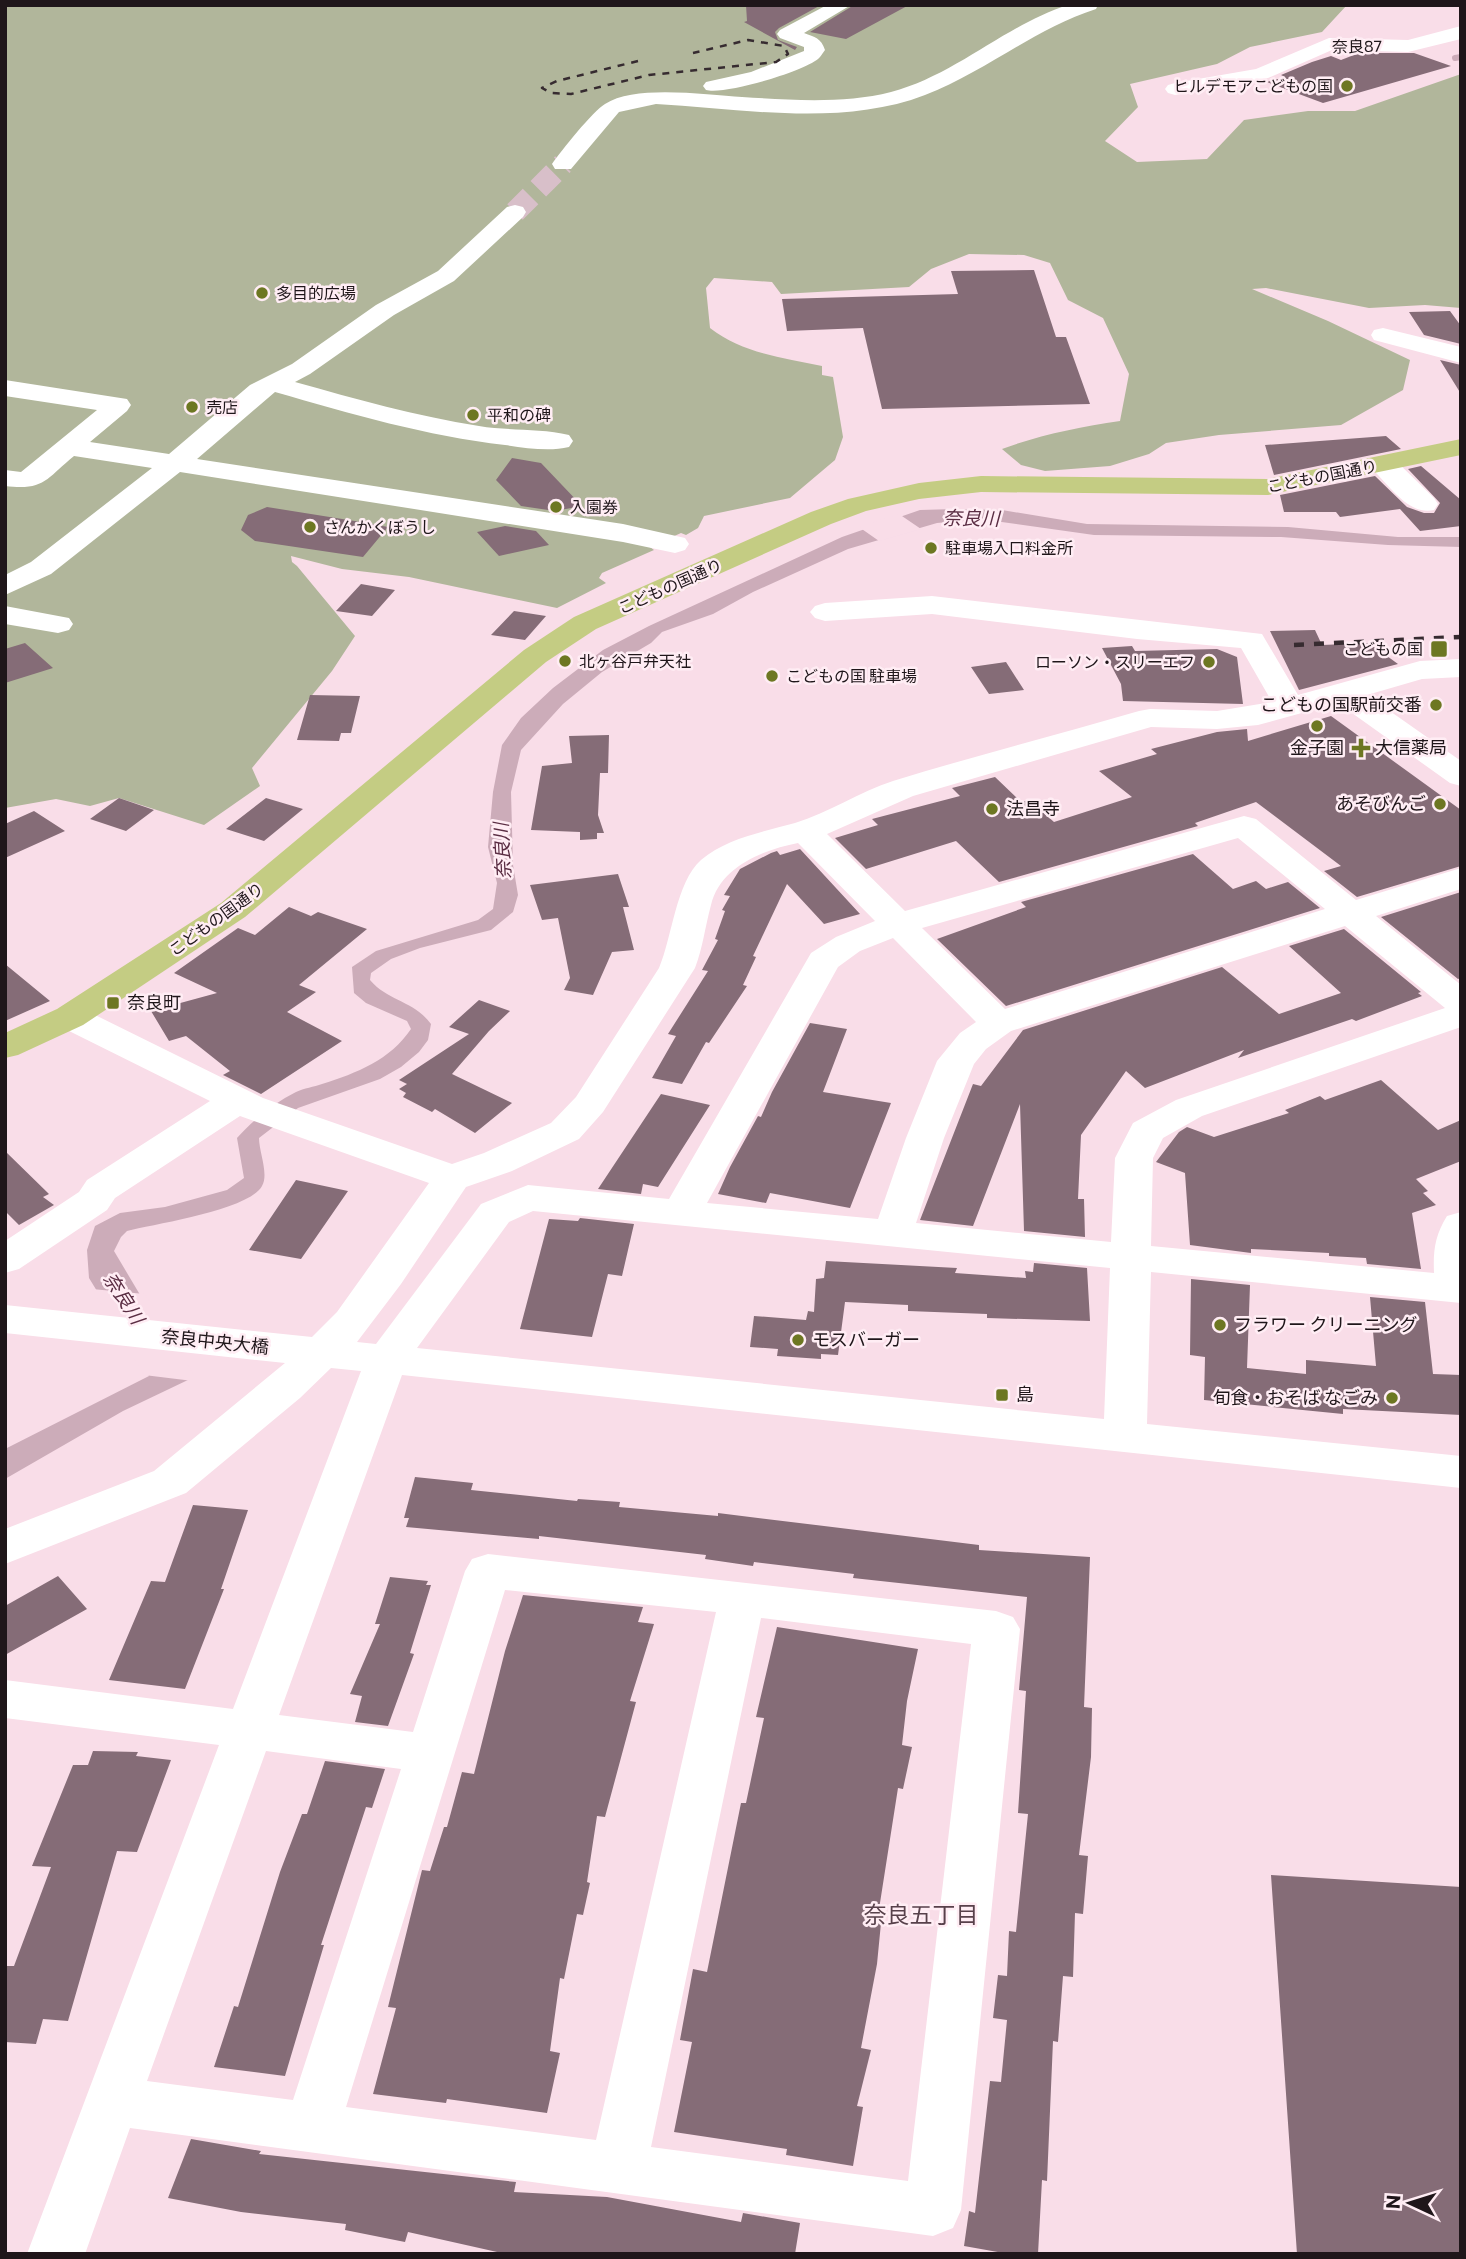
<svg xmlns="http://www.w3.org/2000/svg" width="1466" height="2259" font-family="Commissioner,'Noto Sans JP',sans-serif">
	<rect width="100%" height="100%" fill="#f9dde8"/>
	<!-- green -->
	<path fill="#b1b69b" d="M 5,5 L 1347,5 L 1322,32 L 1250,47 L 1217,64 L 1130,84 L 1138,107 L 1105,141 L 1137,162 L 1207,159 L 1244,120 L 1308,111 L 1355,111 L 1461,74 L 1461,308 L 1425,305 L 1369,308 L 1266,288 L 1252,289 L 1328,321 L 1410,360 L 1403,390 L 1341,425 L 1219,435 L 1166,443 L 1149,454 L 1110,466 L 1045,471 L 1021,465 L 1002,449 C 1040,435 1079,427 1120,421 L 1129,374 L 1103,318 L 1068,300 L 1050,263 L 1024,255 L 969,254 L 931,269 L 909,287 L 781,294 L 772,282 L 714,278 L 706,288 L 710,328 C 742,353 783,358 822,366 L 822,375 L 833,377 L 843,437 L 835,460 L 790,498 L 704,516 L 698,528 L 686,535 L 681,533 L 650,547 L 654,550 L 602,573 L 599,578 L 606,583 L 557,608 L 409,577 L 342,569 L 291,556 L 292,562 L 297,566 L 355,636 L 332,671 L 252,768 L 260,786 L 204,825 L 119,798 L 90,806 L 56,799 L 5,808 Z"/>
	<!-- water -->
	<path fill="#ccacb9" d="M 955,509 L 1002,510 L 1087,524 L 1288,527 L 1398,537 L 1461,537 L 1461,547 L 1388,545 L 1281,537 L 1094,535 L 980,519 L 937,523 L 848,549 L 753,592 L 713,614 L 662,632 L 651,643 L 602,672 L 563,704 L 521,750 L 511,792 L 513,865 L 518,895 L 513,912 L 491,930 L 420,948 L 391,959 L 371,973 L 370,980 C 389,1002 413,1000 431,1024 L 428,1040 L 419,1052 L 401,1067 L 380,1079 L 298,1108 L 259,1138 C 259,1152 269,1174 262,1186 C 249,1210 154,1224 127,1231 L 121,1237 L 114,1251 L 190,1379 L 123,1411 L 5,1479 L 5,1449 L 149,1376 L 89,1278 L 87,1250 L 95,1226 L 120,1213 L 165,1207 L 227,1190 L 244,1178 L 237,1138 C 253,1120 274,1103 296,1092 C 304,1088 314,1087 322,1084 C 357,1073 390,1060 411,1029 L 407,1021 L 366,1003 L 354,993 L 352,967 L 376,951 L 478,920 L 493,909 L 497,883 L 488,847 L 493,792 L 502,745 L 521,718 L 553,688 L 603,650 L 649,626 L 842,537 L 920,510 Z"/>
	<!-- pier -->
	<path fill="#f9dde8" d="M 899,514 L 921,529 L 879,541 L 859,527 Z
		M 92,1289 L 145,1294 L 192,1372 L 193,1381 L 144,1375 Z"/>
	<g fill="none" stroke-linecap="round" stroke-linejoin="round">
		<!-- stream -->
		<path stroke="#ccacb9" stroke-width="6" d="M 1455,58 L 1461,57"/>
	</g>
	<!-- building -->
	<path fill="#856c77" d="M 746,5 L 821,5 L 779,28 L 775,32 L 778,40 L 797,47 L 795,50 L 744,22 L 747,21 Z
		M 854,5 L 909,5 L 846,39 L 810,32 Z
		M 1359,53 L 1414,53 L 1451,66 L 1323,103 L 1267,82 L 1285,77 L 1281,75 L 1312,62 L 1331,56 L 1341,60 Z
		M 1034,270 L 1056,337 L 1066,337 L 1090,404 L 882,409 L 863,328 L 787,331 L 782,299 L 958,294 L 951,271 Z
		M 1450,311 L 1461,326 L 1461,344 L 1424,335 L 1409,312 Z
		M 1440,360 L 1461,365 L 1461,394 Z
		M 1386,436 L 1401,449 L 1274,475 L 1265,445 Z
		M 512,458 L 541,463 L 582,506 L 555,511 L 521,506 L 496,480 Z
		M 1421,466 L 1461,500 L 1461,526 L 1420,531 L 1400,509 L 1340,517 L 1336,512 L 1284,512 L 1280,495 L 1375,476 L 1407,507 L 1424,513 L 1434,513 L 1440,503 L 1408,469 Z
		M 267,507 L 361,522 L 388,527 L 363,557 L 255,541 L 241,530 L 248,515 Z
		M 505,526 L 536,531 L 549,545 L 499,556 L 477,532 Z
		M 361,584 L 395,590 L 372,616 L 336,611 Z
		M 514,611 L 546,616 L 525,640 L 491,635 Z
		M 1315,630 L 1322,645 L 1369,643 L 1398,664 L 1299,690 L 1270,631 Z
		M 25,643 L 53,668 L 5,683 L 5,649 Z
		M 1132,646 L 1135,651 L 1217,649 L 1237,657 L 1243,704 L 1123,701 L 1121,684 L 1102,648 Z
		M 1006,662 L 1024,690 L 989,694 L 971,667 Z
		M 310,695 L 360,696 L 351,733 L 341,733 L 339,741 L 297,740 Z
		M 1331,716 L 1461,810 L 1461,866 L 1357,897 L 1324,871 L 1341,866 L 1256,802 L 1195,823 L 1198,826 L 999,882 L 956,841 L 866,869 L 835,838 L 878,825 L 872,819 L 960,796 L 952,788 L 995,777 L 1021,802 L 1029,800 L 1054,822 L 1132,797 L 1099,771 L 1157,754 L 1151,749 L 1217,732 L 1247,729 L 1248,741 Z
		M 609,735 L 608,773 L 600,773 L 598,815 L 604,833 L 597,833 L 597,839 L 580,840 L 580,832 L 531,830 L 542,766 L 572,763 L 569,736 Z
		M 119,798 L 154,810 L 126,831 L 90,819 Z
		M 266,798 L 303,809 L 264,841 L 226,829 Z
		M 34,811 L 65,831 L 5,858 L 5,824 Z
		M 800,849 L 860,914 L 824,924 L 787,884 L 753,956 L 756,957 L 743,985 L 747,986 L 709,1043 L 706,1042 L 682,1084 L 652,1078 L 676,1036 L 668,1034 L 708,971 L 702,970 L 718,940 L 715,939 L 725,911 L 722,910 L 730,896 L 724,895 L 740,869 L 771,853 L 777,851 L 780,855 Z
		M 1193,854 L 1233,889 L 1256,881 L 1266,889 L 1288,882 L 1320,908 L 1006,1006 L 937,939 L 1026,907 L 1021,902 Z
		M 618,874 L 629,907 L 623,907 L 634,950 L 612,952 L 593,995 L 564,990 L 570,978 L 558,918 L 542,920 L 530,885 Z
		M 1461,892 L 1461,978 L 1458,979 L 1381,917 Z
		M 289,907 L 311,916 L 318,912 L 367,929 L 299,985 L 316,992 L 287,1012 L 342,1041 L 261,1094 L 223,1075 L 230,1071 L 186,1036 L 169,1041 L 151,1011 L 217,993 L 174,973 L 238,928 L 255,935 Z
		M 1344,929 L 1421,992 L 1418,993 L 1422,996 L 1356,1021 L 1352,1019 L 1238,1058 L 1244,1050 L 1145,1088 L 1126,1071 L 1081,1135 L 1078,1199 L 1084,1199 L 1085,1237 L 1024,1231 L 1020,1104 L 973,1226 L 920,1220 L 973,1084 L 981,1086 L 1023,1030 L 1222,967 L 1279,1014 L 1341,993 L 1289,946 Z
		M 5,964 L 50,1001 L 5,1021 Z
		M 479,1000 L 510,1011 L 489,1031 L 452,1074 L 512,1103 L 475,1133 L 435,1109 L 432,1112 L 403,1097 L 406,1093 L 399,1089 L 407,1084 L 399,1080 L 469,1034 L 449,1027 Z
		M 810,1023 L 847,1029 L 823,1092 L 891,1103 L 850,1208 L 770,1193 L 766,1203 L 718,1194 L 730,1167 L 758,1116 L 761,1117 L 772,1092 Z
		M 1381,1080 L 1438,1130 L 1461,1120 L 1461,1161 L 1416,1179 L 1428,1191 L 1423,1193 L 1436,1205 L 1412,1213 L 1421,1269 L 1367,1264 L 1366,1258 L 1329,1256 L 1329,1253 L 1251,1249 L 1251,1253 L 1190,1245 L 1185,1173 L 1156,1162 L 1179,1132 L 1187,1127 L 1214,1137 L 1289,1113 L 1285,1110 L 1320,1096 L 1325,1100 Z
		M 661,1094 L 710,1105 L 658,1187 L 643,1184 L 641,1194 L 598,1189 Z
		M 5,1151 L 49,1194 L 43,1197 L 54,1205 L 19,1225 L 5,1211 Z
		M 296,1180 L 348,1191 L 301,1259 L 249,1250 Z
		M 580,1218 L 634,1224 L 622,1276 L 608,1274 L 592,1337 L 520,1329 L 549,1219 L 578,1221 Z
		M 826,1261 L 957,1268 L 955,1273 L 1026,1278 L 1025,1271 L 1033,1272 L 1034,1263 L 1087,1268 L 1090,1321 L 987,1318 L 987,1314 L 908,1311 L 908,1305 L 845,1302 L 838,1355 L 821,1354 L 821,1359 L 777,1356 L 778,1349 L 750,1347 L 754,1316 L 806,1320 L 808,1311 L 814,1312 L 816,1279 L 824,1278 Z
		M 1191,1279 L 1250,1285 L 1247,1368 L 1306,1374 L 1306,1360 L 1376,1366 L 1370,1297 L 1425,1302 L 1433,1374 L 1461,1375 L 1461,1415 L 1343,1409 L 1343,1414 L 1204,1400 L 1205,1357 L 1190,1355 Z
		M 415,1477 L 473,1483 L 471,1490 L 577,1501 L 578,1499 L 620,1502 L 619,1507 L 718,1516 L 718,1513 L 979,1545 L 979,1550 L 1090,1557 L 1084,1707 L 1092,1708 L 1091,1757 L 1079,1855 L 1088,1856 L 1083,1914 L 1075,1913 L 1073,1977 L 1063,1976 L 1058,2042 L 1053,2041 L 1047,2181 L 1042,2180 L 1038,2254 L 1009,2254 L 964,2246 L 969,2211 L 975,2213 L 990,2081 L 1001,2082 L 1007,2020 L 993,2018 L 998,1975 L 1007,1976 L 1009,1931 L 1016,1932 L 1028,1814 L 1018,1813 L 1026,1691 L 1019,1690 L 1027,1597 L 853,1578 L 854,1574 L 754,1562 L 753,1566 L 705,1559 L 706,1555 L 539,1536 L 539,1539 L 406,1527 L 409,1518 L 404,1518 Z
		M 193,1505 L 248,1510 L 221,1589 L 224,1589 L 185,1689 L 109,1680 L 151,1581 L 165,1582 Z
		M 58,1576 L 87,1609 L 5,1655 L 5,1606 Z
		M 390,1577 L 428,1581 L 426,1585 L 431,1585 L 410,1653 L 414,1654 L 388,1726 L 355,1722 L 362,1696 L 350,1694 L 380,1624 L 375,1624 Z
		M 523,1595 L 643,1607 L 638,1622 L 654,1624 L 630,1701 L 636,1702 L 605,1817 L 597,1816 L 587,1882 L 590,1883 L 583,1915 L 577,1914 L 564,1979 L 560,1978 L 550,2051 L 560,2053 L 547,2113 L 447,2099 L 446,2103 L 373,2094 L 396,2008 L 388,2007 L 422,1870 L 430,1871 L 444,1827 L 447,1827 L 462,1772 L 474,1774 L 505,1651 Z
		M 777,1627 L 918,1649 L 907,1701 L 902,1745 L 912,1747 L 903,1789 L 898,1788 L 877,1922 L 881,1923 L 877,1964 L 861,2048 L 871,2050 L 857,2106 L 863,2107 L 853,2166 L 786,2155 L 787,2149 L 674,2132 L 692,2042 L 680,2040 L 693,1969 L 707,1972 L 741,1803 L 746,1803 L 764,1718 L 756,1717 Z
		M 93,1751 L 138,1752 L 136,1756 L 171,1760 L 137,1852 L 117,1851 L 68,2021 L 43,2019 L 36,2044 L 5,2042 L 5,1966 L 14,1966 L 51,1867 L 32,1866 L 73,1765 L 88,1765 Z
		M 325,1761 L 385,1769 L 372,1808 L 366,1807 L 346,1868 L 321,1945 L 324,1945 L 285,2076 L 214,2067 L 234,2006 L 238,2007 L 280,1872 L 302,1814 L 307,1814 Z
		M 1271,1875 L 1461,1887 L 1461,2254 L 1297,2254 Z
		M 191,2139 L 261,2151 L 259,2154 L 516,2182 L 514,2192 L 607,2197 L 741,2222 L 743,2213 L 800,2223 L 795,2254 L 506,2254 L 408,2232 L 405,2242 L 345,2230 L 346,2224 L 241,2212 L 168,2198 Z"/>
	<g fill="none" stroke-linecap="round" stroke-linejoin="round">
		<!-- minor-tunnel -->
		<path stroke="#d8bfc9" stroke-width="22" stroke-dasharray="22 11" stroke-linecap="butt" d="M 515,212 L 563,164"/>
		<!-- minor -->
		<path fill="#fff" fill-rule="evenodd" d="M 827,5 L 851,5 L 804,33 C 815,37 821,38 825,50 C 824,51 820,58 818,59 C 802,72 725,95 706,90 L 703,86 L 706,82 L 751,72 L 804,51 L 804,47 L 780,38 L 777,34 L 780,30 Z
			M 1068,5 L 1098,5 L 1096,9 C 1034,29 985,72 925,95 C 842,127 743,109 656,104 L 619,112 L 571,169 L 555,169 L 552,164 C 561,151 593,111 605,104 C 635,84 707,95 742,97 C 790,100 844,104 891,92 C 956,75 1005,25 1068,5 Z
			M 1461,26 L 1461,39 L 1408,52 L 1332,50 L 1268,78 L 1175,95 L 1168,93 L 1165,89 L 1168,85 L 1175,83 L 1256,69 L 1329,38 L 1408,40 Z
			M 515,205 L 523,207 L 526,212 L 523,217 L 454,281 L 394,315 L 310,374 L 295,382 C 356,399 416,416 479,426 C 508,431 540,428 569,435 L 573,441 L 569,447 C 549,452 526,448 505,445 C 427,436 351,414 275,392 L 197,459 L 623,524 L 685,538 L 689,544 L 685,550 L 675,553 L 623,542 L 180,472 L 51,574 L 5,595 L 5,575 L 31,562 L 152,468 L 74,456 C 46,479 44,491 5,486 L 5,470 L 21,472 L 97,410 L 5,396 L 5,380 L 127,399 L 131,405 L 127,411 L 90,442 L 169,454 L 250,385 L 292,364 L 376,305 L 438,271 L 507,207 Z
			M 1383,328 L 1461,347 L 1461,363 L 1374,340 L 1371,335 L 1374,330 Z
			M 1383,456 L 1393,458 L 1434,498 L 1438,504 L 1434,510 C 1409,516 1390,486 1373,470 L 1369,464 L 1373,458 Z
			M 932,596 L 1262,634 L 1298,695 L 1420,661 L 1461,659 L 1461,677 L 1422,679 L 1367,695 L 1461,761 L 1461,786 L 1450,783 L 1338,703 L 1258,725 L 1217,729 L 1151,727 L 913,796 L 827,834 L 905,911 L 1244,816 L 1256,819 L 1356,900 L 1461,868 L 1461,889 L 1376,916 L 1461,985 L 1461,1027 L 1202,1116 L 1163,1138 L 1153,1158 L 1151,1246 L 1434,1273 C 1433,1251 1435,1235 1447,1216 L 1461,1212 L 1461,1303 L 1151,1272 L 1147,1424 L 1461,1456 L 1461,1488 L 402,1375 L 279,1715 L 413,1732 L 465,1571 L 472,1559 L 488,1554 L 996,1611 L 1013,1617 L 1020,1629 L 961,2210 L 953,2228 L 933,2236 L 130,2128 L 85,2254 L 27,2254 L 219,1745 L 5,1718 L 5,1680 L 233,1709 L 361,1371 L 331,1368 L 300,1398 L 186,1493 L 5,1564 L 5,1529 L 154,1471 L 285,1363 L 5,1333 L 5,1305 L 312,1337 L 337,1312 L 429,1183 L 240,1116 L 115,1198 L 107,1210 L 19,1269 L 5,1273 L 5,1241 L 79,1192 L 87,1180 L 210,1101 L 57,1025 L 52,1017 L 57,1009 L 70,1006 L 83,1009 L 263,1098 L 452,1164 L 484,1153 L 551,1123 L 576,1097 L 659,968 C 672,938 676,882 701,860 C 727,838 763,832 795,823 C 828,813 859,792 893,781 C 974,756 1057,735 1139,711 L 1150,709 L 1217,711 L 1272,702 L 1241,648 L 1137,639 L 932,614 L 825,621 L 815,618 L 810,612 L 815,606 L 825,603 ZM 1238,838 L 1325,909 L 1005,1009 L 922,928 ZM 798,843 L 875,921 L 836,937 L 811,953 L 669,1199 L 528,1185 L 481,1204 L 376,1344 L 357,1342 L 401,1284 L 466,1187 L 512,1171 L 579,1139 L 603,1112 L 695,968 C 703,947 705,927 711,905 C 720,867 762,850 798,843 ZM 1345,926 L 1445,1008 L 1176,1100 L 1133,1123 L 1115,1158 L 1111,1242 L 916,1223 L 944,1138 L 974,1064 L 986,1049 L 1011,1031 ZM 893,938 L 976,1022 L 960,1033 L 937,1061 L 906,1138 L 878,1219 L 707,1203 L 838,967 L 860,951 ZM 533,1211 L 1110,1268 L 1104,1419 L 417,1348 L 509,1222 ZM 505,1590 L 716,1612 L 596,2140 L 346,2107 ZM 761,1618 L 971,1644 L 908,2181 L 651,2147 ZM 266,1751 L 401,1769 L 293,2100 L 147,2081 Z
			M 5,606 L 69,618 L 73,624 L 69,630 L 58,633 L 5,624 Z"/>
		<!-- major -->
		<path fill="#c4cc83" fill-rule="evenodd" d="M 1461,439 L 1461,455 L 1268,495 L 981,492 L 919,499 L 866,511 L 831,524 L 596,629 L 546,662 L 245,917 L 83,1025 L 18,1055 L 5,1058 L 5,1033 L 57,1009 L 221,903 L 524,650 L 574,617 L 811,512 L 848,499 L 919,483 L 981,476 L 1268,479 Z"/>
		<!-- rail-far1 -->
		<path stroke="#362b30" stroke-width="2.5" stroke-dasharray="7 7" stroke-linecap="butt" d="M 638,61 L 557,81 L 542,88 L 551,93 L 571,94 L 649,75 L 776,62 L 788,54 L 784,46 L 748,40 L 693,53"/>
		<!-- rail -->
		<path stroke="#362b30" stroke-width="4.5" stroke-dasharray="10 10" stroke-linecap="butt" d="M 1294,645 L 1461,637"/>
	</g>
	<!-- markers -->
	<g fill="#6d7722" stroke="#ffedf4" stroke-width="2.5">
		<circle cx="1347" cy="86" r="7"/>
		<circle cx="262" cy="293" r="7"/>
		<circle cx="192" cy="407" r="7"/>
		<circle cx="473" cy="415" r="7"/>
		<circle cx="556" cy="507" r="7"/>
		<circle cx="310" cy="527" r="7"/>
		<circle cx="931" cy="548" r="7"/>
		<rect x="1430" y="640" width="18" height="18" rx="3.5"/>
		<circle cx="565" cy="661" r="7"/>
		<circle cx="1209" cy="662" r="7"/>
		<circle cx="772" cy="676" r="7"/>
		<circle cx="1436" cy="705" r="7"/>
		<circle cx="1317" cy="726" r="7"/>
		<path d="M1357.5 737.5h7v7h7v7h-7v7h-7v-7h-7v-7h7z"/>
		<circle cx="1440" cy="804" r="7"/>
		<circle cx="992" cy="809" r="7"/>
		<rect x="106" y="996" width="14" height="14" rx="3.5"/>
		<circle cx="1220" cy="1325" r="7"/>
		<circle cx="798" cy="1340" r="7"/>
		<rect x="995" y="1388" width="14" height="14" rx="3.5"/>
		<circle cx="1392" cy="1398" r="7"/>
	</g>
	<g text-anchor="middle" stroke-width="5" stroke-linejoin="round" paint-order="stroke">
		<!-- far-street labels -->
		<g font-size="16" fill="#1f161a" stroke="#ffedf4">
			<text transform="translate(1357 46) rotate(-1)" y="6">奈良87</text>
			<text transform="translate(1322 476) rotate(-11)" y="6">こどもの国通り</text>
			<text transform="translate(670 586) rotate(-24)" y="6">こどもの国通り</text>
			<text transform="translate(216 919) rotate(-36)" y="6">こどもの国通り</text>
		</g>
		<!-- far-poi labels -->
		<g font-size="16" fill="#1f161a" stroke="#ffedf4" text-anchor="start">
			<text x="1333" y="92" text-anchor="end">ヒルデモアこどもの国</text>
			<text x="276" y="299">多目的広場</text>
			<text x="206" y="413">売店</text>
			<text x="487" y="421">平和の碑</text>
			<text x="570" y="513">入園券</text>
			<text x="324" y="533">さんかくぼうし</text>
			<text x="945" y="554">駐車場入口料金所</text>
			<text x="1423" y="655" text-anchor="end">こどもの国</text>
			<text x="579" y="667">北ヶ谷戸弁天社</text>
			<text x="1195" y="668" text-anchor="end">ローソン・スリーエフ</text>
			<text x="786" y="682">こどもの国 駐車場</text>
		</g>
		<!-- poi labels -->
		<g font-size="18" fill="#1f161a" stroke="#ffedf4" text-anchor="start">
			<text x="1422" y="711" text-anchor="end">こどもの国駅前交番</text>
			<text x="1317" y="754" text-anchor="middle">金子園</text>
			<text x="1375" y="754">大信薬局</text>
			<text x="1426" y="810" text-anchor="end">あそびんご</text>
			<text x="1006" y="815">法昌寺</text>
			<text x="127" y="1009">奈良町</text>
			<text x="1234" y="1331">フラワー クリーニング</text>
			<text x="812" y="1346">モスバーガー</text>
			<text x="1016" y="1401">島</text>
			<text x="1378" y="1404" text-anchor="end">旬食・おそば なごみ</text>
		</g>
		<!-- street labels -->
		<g font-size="18" fill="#1f161a" stroke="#ffedf4">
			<text transform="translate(215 1342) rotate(6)" y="6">奈良中央大橋</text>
		</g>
		<!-- water labels -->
		<g font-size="19" font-style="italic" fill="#5a2d43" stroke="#ffedf4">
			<text transform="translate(971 518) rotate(1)" y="7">奈良川</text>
			<text transform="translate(502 851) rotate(-93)" y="7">奈良川</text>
			<text transform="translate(124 1298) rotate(57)" y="7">奈良川</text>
		</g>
		<!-- near-neighbourhood labels -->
		<g font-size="23" fill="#58414b" stroke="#ffedf4">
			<text x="921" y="1923">奈良五丁目</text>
		</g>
	</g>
	<!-- border -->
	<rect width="1466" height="2259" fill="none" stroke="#1f161a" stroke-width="14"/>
	<!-- north arrow -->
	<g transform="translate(1410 2203) rotate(274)" stroke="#ffedf4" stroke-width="5" paint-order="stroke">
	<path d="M0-5L12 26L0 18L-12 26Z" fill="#1f161a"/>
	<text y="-10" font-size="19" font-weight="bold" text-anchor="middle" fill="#1f161a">N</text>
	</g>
</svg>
